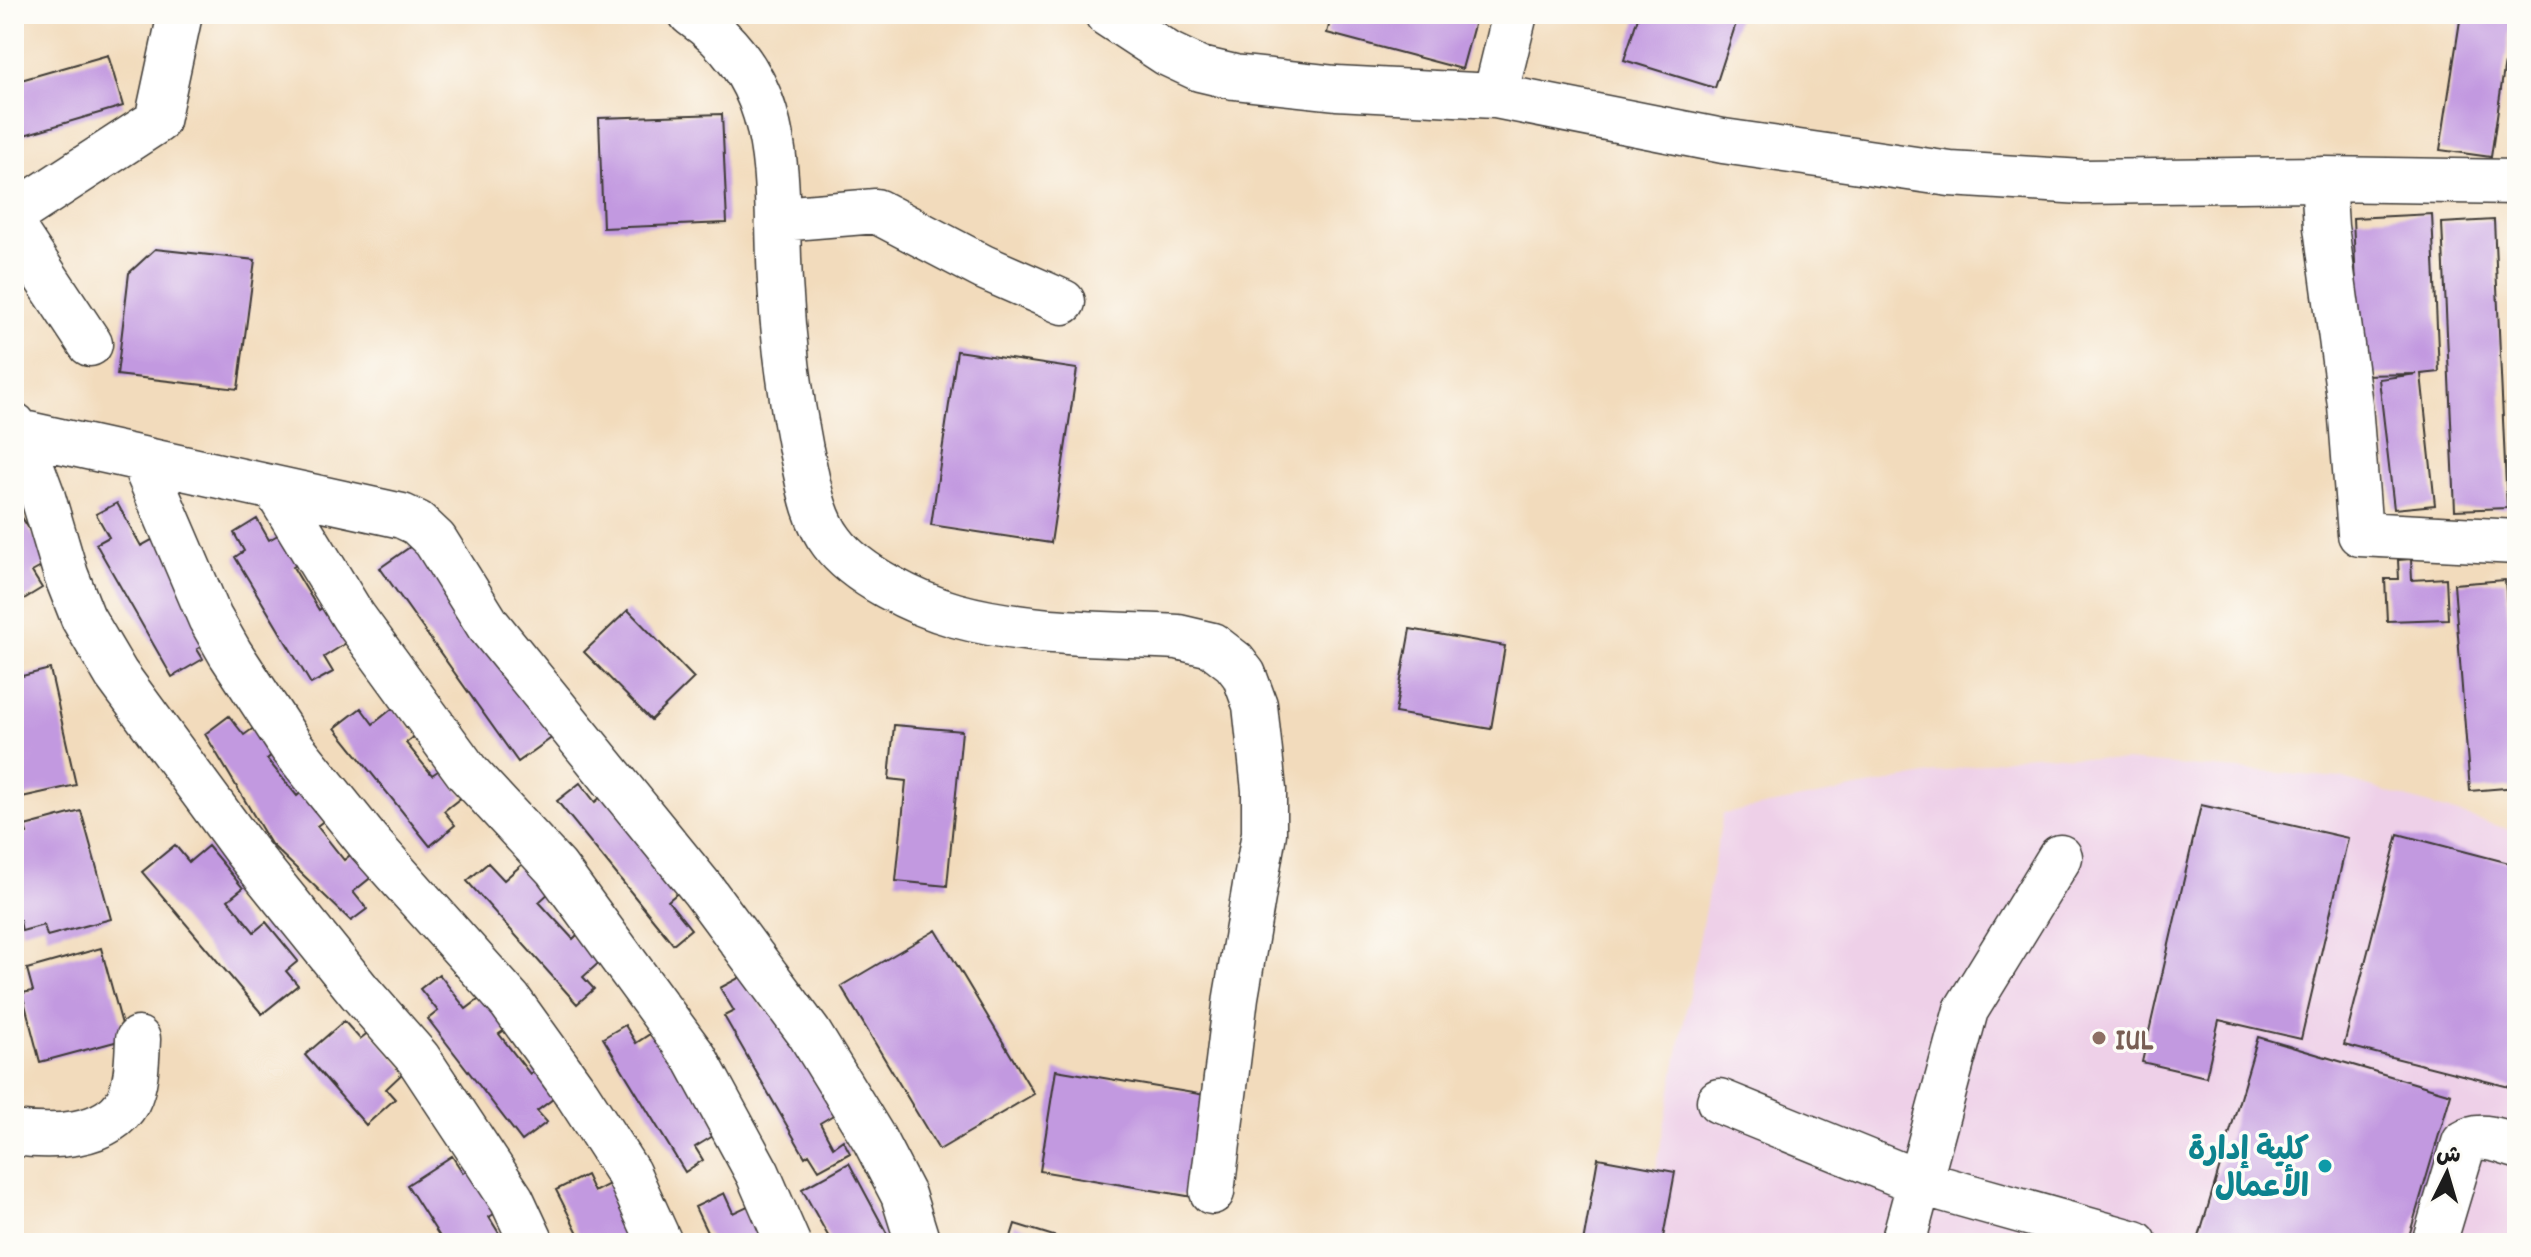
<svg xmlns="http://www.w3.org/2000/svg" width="2531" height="1257" font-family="Dekko,'Playpen Sans Arabic',sans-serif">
	<rect width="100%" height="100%" fill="#fdfcf7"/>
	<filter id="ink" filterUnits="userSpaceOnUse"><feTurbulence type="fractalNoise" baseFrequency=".0125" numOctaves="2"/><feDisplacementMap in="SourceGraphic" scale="16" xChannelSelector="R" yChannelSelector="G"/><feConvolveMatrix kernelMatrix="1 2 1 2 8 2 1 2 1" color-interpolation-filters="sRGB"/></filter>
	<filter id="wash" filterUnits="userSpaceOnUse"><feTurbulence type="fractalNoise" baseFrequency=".006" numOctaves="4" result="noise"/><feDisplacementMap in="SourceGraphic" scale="32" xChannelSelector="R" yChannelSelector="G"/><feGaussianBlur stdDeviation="1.8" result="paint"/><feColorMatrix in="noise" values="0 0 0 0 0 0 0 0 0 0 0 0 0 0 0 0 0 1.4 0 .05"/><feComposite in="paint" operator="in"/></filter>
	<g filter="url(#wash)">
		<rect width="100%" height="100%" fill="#f2dbbc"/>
		<!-- built -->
		<path fill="#eed0e8" d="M 2034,754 L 2341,778 L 2517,832 L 2517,1243 L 1642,1243 L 1723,814 Z"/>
		<g id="blocks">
			<!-- building -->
			<path fill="#c299e0" d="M 1332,14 L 1477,14 L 1462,69 L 1327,33 Z
				M 1639,14 L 1739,14 L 1715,88 L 1624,60 Z
				M 2461,14 L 2512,14 L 2491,157 L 2440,150 Z
				M 108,55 L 123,106 L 14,138 L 14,82 Z
				M 722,114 L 727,223 L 603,228 L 599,118 Z
				M 2432,214 L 2439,372 L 2421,374 L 2435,505 L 2394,509 L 2379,379 L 2417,374 L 2360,375 L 2353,218 Z
				M 2494,220 L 2507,508 L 2455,510 L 2442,223 Z
				M 155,249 L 255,260 L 238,389 L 117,375 L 129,273 Z
				M 957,351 L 1077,369 L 1051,543 L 931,525 Z
				M 117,503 L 141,546 L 161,535 L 211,641 L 197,649 L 203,659 L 172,677 L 96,544 L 109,537 L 96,514 Z
				M 14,505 L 50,562 L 32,572 L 42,588 L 14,605 Z
				M 257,519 L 269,540 L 290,528 L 308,558 L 293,567 L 319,610 L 329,603 L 351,640 L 324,657 L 333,672 L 311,684 L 235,557 L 244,551 L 234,533 Z
				M 420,540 L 557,734 L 518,762 L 380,568 Z
				M 2411,559 L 2412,580 L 2446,578 L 2448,619 L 2387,621 L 2385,579 L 2399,579 L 2398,560 Z
				M 2505,580 L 2517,719 L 2517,787 L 2470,791 L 2454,584 Z
				M 628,610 L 694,678 L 651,720 L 584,652 Z
				M 1410,629 L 1505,646 L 1491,729 L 1395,713 Z
				M 50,669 L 76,785 L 22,797 L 20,785 L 14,786 L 14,678 Z
				M 361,708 L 373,724 L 393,708 L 415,736 L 406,743 L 432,775 L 441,769 L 463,796 L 444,811 L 455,825 L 430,846 L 335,728 Z
				M 229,716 L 244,735 L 262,722 L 282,747 L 267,759 L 297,796 L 303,791 L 326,819 L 317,826 L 344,860 L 354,852 L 374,875 L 353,892 L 367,909 L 351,921 L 271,844 L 205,734 Z
				M 894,725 L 962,731 L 947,886 L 896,881 L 906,781 L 889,779 Z
				M 580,783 L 595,802 L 614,786 L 692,881 L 668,901 L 691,929 L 673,944 L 557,801 Z
				M 2201,805 L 2348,838 L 2301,1039 L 2219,1020 L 2206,1077 L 2142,1062 Z
				M 81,811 L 111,919 L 47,936 L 44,925 L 22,931 L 20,921 L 14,923 L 14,837 L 27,833 L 25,826 Z
				M 2398,834 L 2517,865 L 2517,1089 L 2344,1045 Z
				M 175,845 L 189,862 L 208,846 L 243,888 L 228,900 L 254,932 L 266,922 L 298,961 L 286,971 L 298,985 L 262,1014 L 142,872 Z
				M 525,862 L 551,891 L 539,902 L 573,939 L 579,933 L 603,959 L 583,977 L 594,989 L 577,1004 L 467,881 L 488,863 L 504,880 Z
				M 936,930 L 1034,1094 L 939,1150 L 841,986 Z
				M 101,948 L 126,1039 L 40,1062 L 22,993 L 33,991 L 27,969 Z
				M 439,974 L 466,1009 L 486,994 L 510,1026 L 499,1034 L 530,1074 L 541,1066 L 561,1093 L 537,1111 L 547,1122 L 522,1141 L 428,1019 L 438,1011 L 420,989 Z
				M 744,975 L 765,1011 L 783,1000 L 845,1108 L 820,1123 L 833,1147 L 843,1140 L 850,1153 L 819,1170 L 809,1154 L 805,1157 L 724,1016 L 734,1011 L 720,988 Z
				M 344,1021 L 360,1039 L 370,1031 L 405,1071 L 386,1089 L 395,1099 L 366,1125 L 305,1055 Z
				M 625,1025 L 636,1043 L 659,1028 L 723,1130 L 695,1147 L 703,1160 L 685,1172 L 603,1038 Z
				M 2258,1037 L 2451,1094 L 2407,1243 L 2219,1243 L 2199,1237 Z
				M 1056,1070 L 1217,1097 L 1199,1198 L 1040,1171 Z
				M 452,1156 L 463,1173 L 476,1165 L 504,1208 L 489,1217 L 505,1243 L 444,1243 L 407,1185 Z
				M 1598,1158 L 1675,1172 L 1662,1243 L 1583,1243 Z
				M 849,1163 L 892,1243 L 832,1243 L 802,1189 Z
				M 586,1175 L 594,1192 L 617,1180 L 644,1233 L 630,1240 L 631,1243 L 583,1243 L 556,1190 Z
				M 724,1193 L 733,1213 L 754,1203 L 773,1243 L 712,1243 L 695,1207 Z
				M 1015,1224 L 1073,1242 L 1073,1243 L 1009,1243 Z"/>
		</g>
	</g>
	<g filter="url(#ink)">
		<use href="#blocks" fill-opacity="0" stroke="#3c3934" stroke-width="2"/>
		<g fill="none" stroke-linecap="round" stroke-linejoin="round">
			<defs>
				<path id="minor" d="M 691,14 C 790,83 774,177 780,282 C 783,339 790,395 801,450 C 808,481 812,516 832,542 C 856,575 916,604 955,615 C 1027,635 1104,633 1178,637 L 1212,645 L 1234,662 L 1244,675 L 1255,705 L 1264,790 L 1264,833 L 1236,997 L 1212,1192
					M 1107,14 L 1168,54 L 1200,69 L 1234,77 L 1336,88 L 1495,96 L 1723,141 L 1950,174 L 2083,182 L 2323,179 L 2517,182
					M 1495,96 L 1515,14
					M 2323,179 L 2326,227 L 2350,405 L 2360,534 L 2517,542
					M 14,214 L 157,121 L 180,14
					M 780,219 L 876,211 L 983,267 L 1063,302
					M 14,229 L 90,344
					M 14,425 L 19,432 L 42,494 L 66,575 L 83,618 L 116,674 L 246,851 L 359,991 L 418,1058 L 512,1200 L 532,1243
					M 19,432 L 402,516 L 417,523 L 435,540 L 488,625 L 704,891 L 809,1033 L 874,1139 L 903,1195 L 918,1243
					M 142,459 L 210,618 L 230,653 L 291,746 L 369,843 L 510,1001 L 577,1094 L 628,1173 L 660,1243
					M 276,490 L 353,616 L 467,772 L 556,868 L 695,1058 L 758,1174 L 788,1243
					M 1719,1101 L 1918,1182 L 2135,1243
					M 14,1133 C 51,1138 107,1138 128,1101 C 137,1083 137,1059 138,1039
					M 1903,1243 L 1966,1010 L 2060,857
					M 2434,1243 L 2464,1143 C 2481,1132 2499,1141 2517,1146"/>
			</defs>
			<!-- minor casing -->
			<use href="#minor" stroke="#3c3934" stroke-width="47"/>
			<!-- minor -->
			<use href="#minor" stroke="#fff" stroke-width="44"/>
		</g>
	</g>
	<!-- markers -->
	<circle fill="#8d6e63" stroke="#fdfcf7" stroke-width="3" cx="2099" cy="1038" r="8"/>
	<circle fill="#0f9aa8" stroke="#fdfcf7" stroke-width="3" cx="2325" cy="1166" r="8"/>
	<g text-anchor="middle" stroke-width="7" stroke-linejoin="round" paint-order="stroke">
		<!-- education labels -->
		<g font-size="32" font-weight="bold" fill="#785e54" stroke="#fdfcf7" text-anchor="start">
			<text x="2115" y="1049">IUL</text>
		</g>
		<!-- culture labels -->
		<g font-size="32" font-weight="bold" fill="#0d838f" stroke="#fdfcf7" text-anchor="end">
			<text x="2309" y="1159">كلية إدارة<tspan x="2309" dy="37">الأعمال</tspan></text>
		</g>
	</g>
	<!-- margin -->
	<rect width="2531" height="1257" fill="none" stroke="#fdfcf7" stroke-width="48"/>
	<!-- north arrow -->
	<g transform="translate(2447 1173) rotate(5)" stroke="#fdfcf7" stroke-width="6" paint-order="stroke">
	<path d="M0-6L14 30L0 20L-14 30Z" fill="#1c1c1c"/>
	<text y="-12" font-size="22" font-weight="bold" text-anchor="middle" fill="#1c1c1c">ش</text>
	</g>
</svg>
